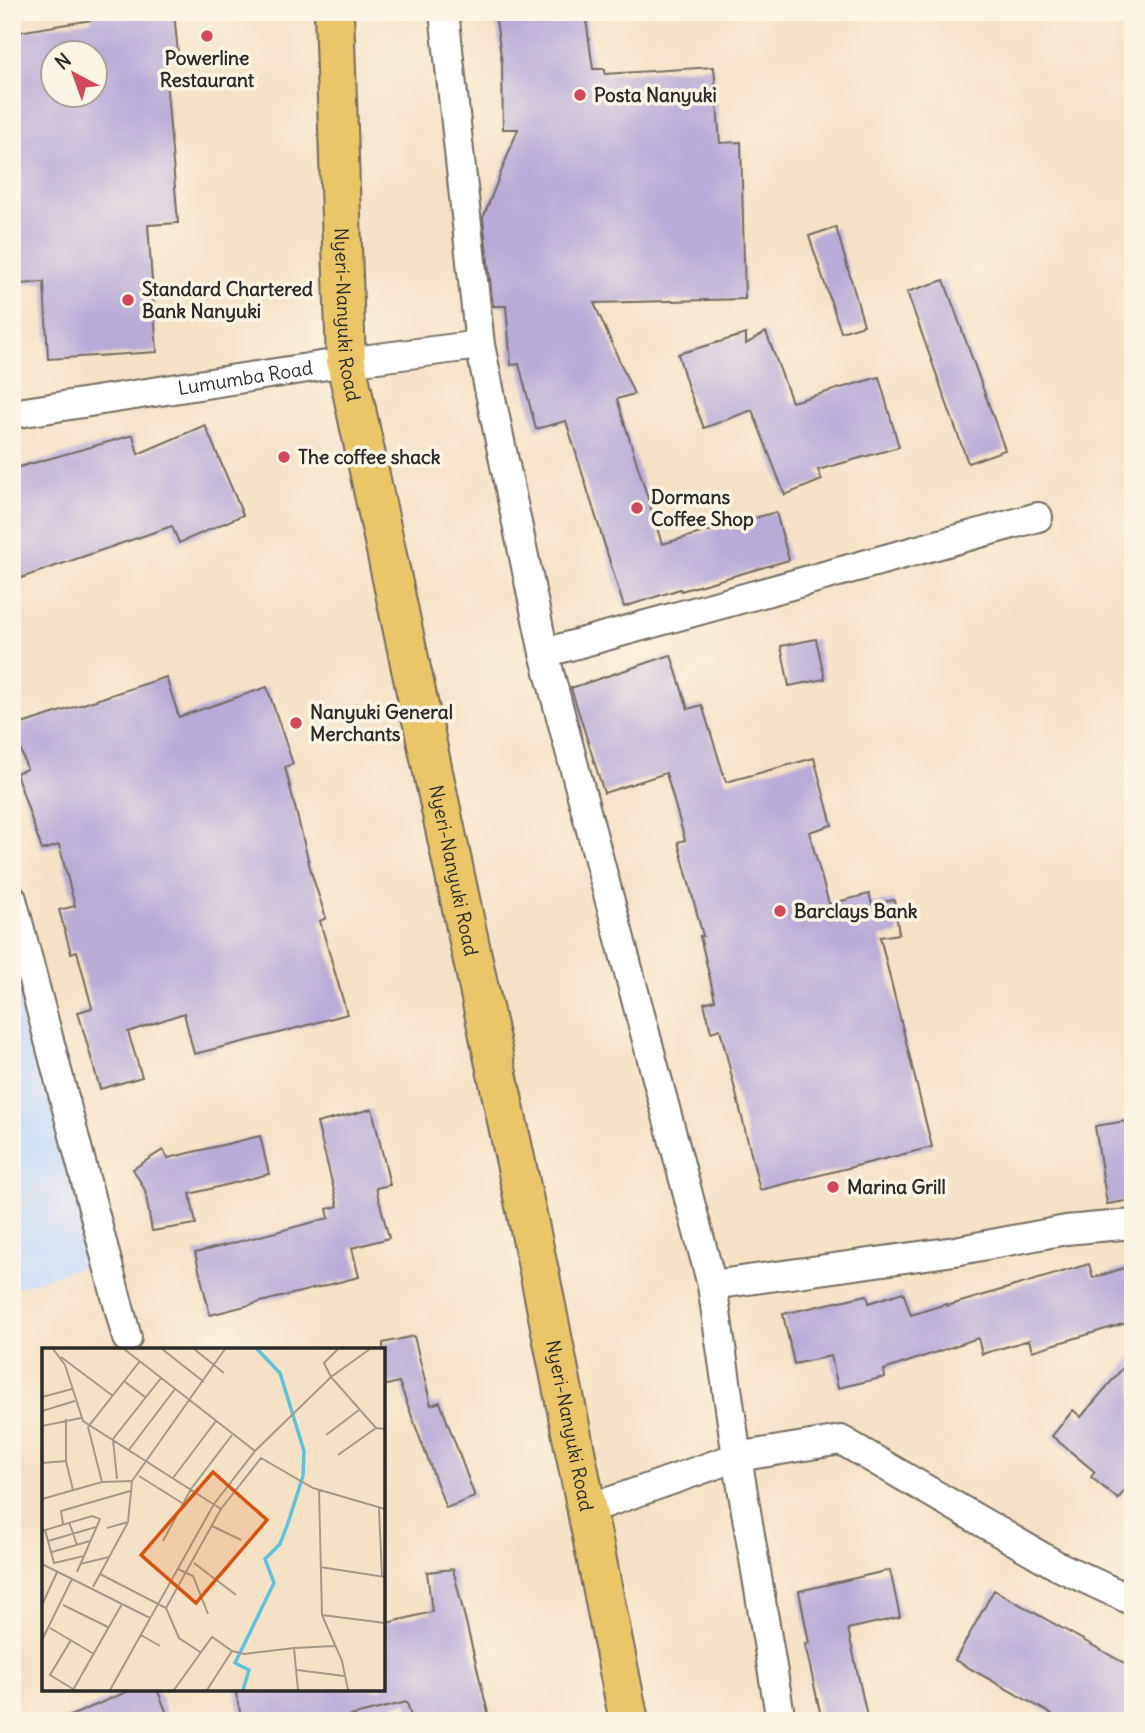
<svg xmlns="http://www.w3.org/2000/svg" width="1145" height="1733" font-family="Delius,sans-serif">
	<rect width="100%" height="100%" fill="#fcf5e5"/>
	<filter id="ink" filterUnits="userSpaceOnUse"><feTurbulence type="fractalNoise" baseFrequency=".0143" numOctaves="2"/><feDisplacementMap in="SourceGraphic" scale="14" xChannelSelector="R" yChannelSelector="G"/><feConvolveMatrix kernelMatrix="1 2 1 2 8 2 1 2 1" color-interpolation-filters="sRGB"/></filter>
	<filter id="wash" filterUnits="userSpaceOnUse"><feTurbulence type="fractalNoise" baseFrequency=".00686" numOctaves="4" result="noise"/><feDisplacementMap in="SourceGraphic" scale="28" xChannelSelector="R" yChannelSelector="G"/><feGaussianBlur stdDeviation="1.57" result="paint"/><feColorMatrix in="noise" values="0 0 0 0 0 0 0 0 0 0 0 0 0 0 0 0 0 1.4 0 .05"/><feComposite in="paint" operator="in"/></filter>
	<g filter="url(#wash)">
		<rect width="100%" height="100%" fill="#f5e1c5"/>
		<!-- built -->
		<path fill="#c9dcf9" d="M 12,930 L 97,1262 L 12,1289 Z"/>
		<g id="blocks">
			<!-- building -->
			<path fill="#b8abd7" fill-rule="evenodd" d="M 91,12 L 174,12 L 178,54 L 164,55 L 178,223 L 148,225 L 157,352 L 48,359 L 44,282 L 21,284 L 17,235 L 12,236 L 12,33 L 92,20 ZM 52,52 L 94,52 L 94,94 L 52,94 Z
				M 495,12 L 585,12 L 593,69 L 605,69 L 605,74 L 714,67 L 720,143 L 741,142 L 745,299 L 594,303 L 634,394 L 617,399 L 662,544 L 776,512 L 789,560 L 681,591 L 680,589 L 624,607 L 566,421 L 536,429 L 519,364 L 511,365 L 506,306 L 493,306 L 483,218 L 518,129 L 503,129 L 502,63 Z
				M 836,227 L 864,325 L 841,332 L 809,236 Z
				M 944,280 L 1005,450 L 968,463 L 907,292 Z
				M 766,332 L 792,402 L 879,377 L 899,447 L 818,470 L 822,480 L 785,495 L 752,410 L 704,428 L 688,388 L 678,354 L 746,334 L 746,344 Z
				M 205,425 L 243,515 L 179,543 L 172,526 L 12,581 L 12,469 L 133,435 L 138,454 Z
				M 816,639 L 825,679 L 789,686 L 781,646 Z
				M 671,655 L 688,709 L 702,705 L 726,782 L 814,758 L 832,825 L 809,832 L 829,904 L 869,894 L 872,904 L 894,900 L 899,934 L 880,937 L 932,1147 L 760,1190 L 720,1029 L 711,1032 L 704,1003 L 715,1000 L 700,936 L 703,936 L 678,842 L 685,840 L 666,773 L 604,793 L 571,688 Z
				M 166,677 L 179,717 L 267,687 L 293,764 L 285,767 L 312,875 L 326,918 L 320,921 L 347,1014 L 279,1033 L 194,1054 L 184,1013 L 128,1032 L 142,1077 L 100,1089 L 78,1012 L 92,1008 L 77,951 L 71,953 L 59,910 L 75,906 L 59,845 L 42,850 L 16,773 L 27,769 L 13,727 Z
				M 372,1109 L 390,1185 L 376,1188 L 389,1238 L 352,1248 L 359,1277 L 210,1315 L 195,1253 L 329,1218 L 327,1209 L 338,1206 L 317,1123 Z
				M 1133,1120 L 1133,1200 L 1107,1204 L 1095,1126 Z
				M 260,1136 L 269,1174 L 190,1194 L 196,1224 L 152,1231 L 145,1190 L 133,1169 L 163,1150 L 168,1158 Z
				M 1089,1264 L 1093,1278 L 1133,1265 L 1133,1321 L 1032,1351 L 1029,1340 L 982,1354 L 978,1338 L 884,1370 L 885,1377 L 838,1388 L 831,1356 L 794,1364 L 783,1314 L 867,1295 L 869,1303 L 903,1292 L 911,1315 L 946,1304 L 947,1306 Z
				M 414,1336 L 431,1405 L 440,1402 L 475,1497 L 446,1508 L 399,1382 L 383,1386 L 383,1343 Z
				M 1133,1356 L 1133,1479 L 1118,1499 L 1091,1477 L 1095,1472 L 1052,1436 L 1073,1410 L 1081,1417 Z
				M 453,1569 L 490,1721 L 412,1721 L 407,1702 L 330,1721 L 242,1721 L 235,1689 L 383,1689 L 383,1624 L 432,1612 L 427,1572 Z
				M 890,1570 L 900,1617 L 848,1629 L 868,1721 L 822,1721 L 805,1644 L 809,1643 L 799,1591 Z
				M 994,1590 L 1133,1668 L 1133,1721 L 1064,1721 L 955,1660 Z
				M 133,1689 L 157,1689 L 170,1721 L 59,1721 Z"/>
		</g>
	</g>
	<g filter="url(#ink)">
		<use href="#blocks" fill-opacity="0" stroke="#726b61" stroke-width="2"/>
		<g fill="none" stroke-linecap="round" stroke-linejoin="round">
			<defs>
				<g id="street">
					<path d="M 444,12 L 480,345 L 544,653 L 712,1285 L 737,1457 L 781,1721"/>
					<path id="s1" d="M 12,414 L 346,362 L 480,345"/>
					<path d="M 544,653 L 1038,517"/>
					<path d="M 12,899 L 127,1338"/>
					<path d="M 712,1285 L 955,1251 L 1066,1230 L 1133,1224"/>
					<path d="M 586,1510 L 737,1457 L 841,1440 L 1056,1565 L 1133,1601"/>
				</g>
				<g id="highway">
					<path id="s2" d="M 334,12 L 346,362 L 540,1276 L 629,1721"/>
				</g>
			</defs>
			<!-- street casing -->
			<use href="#street" stroke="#726b61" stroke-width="32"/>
			<!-- highway casing -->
			<use href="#highway" stroke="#726b61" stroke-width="42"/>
			<!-- street -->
			<use href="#street" stroke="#fff" stroke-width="28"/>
			<!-- highway -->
			<use href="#highway" stroke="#eac669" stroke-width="38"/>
		</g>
	</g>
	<!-- markers -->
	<g fill="#d1495b" stroke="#fcf5e5" stroke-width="2.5">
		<circle cx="207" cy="36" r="7"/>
		<circle cx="580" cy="95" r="7"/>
		<circle cx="128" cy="300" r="7"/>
		<circle cx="284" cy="457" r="7"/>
		<circle cx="637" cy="508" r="7"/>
		<circle cx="296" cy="723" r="7"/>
		<circle cx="780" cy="911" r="7"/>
		<circle cx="833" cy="1187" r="7"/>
	</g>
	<g text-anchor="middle" stroke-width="7" stroke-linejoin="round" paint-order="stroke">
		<!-- poi labels -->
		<g font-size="19" font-weight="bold" fill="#2b2b2b" stroke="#fcf5e5" text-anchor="start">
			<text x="207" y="65" text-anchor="middle">Powerline<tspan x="207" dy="22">Restaurant</tspan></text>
			<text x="594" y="102">Posta Nanyuki</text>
			<text x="142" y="296">Standard Chartered<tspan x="142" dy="22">Bank Nanyuki</tspan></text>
			<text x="298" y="464">The coffee shack</text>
			<text x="651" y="504">Dormans<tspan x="651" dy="22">Coffee Shop</tspan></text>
			<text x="310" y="719">Nanyuki General<tspan x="310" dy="22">Merchants</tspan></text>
			<text x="794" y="918">Barclays Bank</text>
			<text x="847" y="1194">Marina Grill</text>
		</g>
		<!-- street labels -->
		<g font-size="19" fill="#2b2b2b" stroke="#fcf5e5">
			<text dy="7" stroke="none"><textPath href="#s2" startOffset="303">Nyeri-Nanyuki Road</textPath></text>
			<text dy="7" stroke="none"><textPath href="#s1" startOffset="236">Lumumba Road</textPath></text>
			<text dy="7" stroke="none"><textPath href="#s2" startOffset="870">Nyeri-Nanyuki Road</textPath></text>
			<text dy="7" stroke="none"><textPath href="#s2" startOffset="1437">Nyeri-Nanyuki Road</textPath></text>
		</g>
	</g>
	<!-- overview -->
	<g transform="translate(42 1348)">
		<rect width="343" height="343" fill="#f5e1c5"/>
		<path fill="none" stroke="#5ec2dc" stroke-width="3.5" d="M 201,342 L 207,322 L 193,315 L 232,235 L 223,211 L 238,196 L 246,175 L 261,128 L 262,103 L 238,25 L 215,1"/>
		<path fill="none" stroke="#a49887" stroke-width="2" d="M 11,1 L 23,17 L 41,73 L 179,161M 82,1 L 213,103M 120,1 L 162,34M 152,1 L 182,25M 296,1 L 282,15 L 289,29 L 334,80 L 343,81M 19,9 L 71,48M 82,33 L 103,49M 0,49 L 30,41M 0,63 L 33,53M 24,71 L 24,113 L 31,142M 0,78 L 39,70M 284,87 L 317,62M 86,103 L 133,41M 296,107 L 334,80M 0,115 L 24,113M 97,128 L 140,155M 131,130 L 174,73M 75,131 L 71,91 L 119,30M 60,134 L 46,79 L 98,13M 277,142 L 280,267 L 300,313 L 306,342M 0,151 L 60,134 L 89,133M 337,160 L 340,229M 27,174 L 35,197M 21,176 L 19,163 L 88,143M 170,178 L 199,192M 65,180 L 86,174M 3,182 L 12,215 L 42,208M 0,183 L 50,168 L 58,171 L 35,224M 6,193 L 54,179M 121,193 L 149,141 L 190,87M 10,204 L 48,193M 152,215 L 194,247M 0,216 L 108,270M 38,216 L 67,209M 278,219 L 343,229M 136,221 L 151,228 L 166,266M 58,226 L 124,260 L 137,290 L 158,304M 51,239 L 86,174 L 90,133 L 183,1M 0,257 L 15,224M 21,257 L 66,279M 124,260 L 179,161 L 219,110 L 271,140 L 343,161M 280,267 L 343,275M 8,280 L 52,306M 99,287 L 118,298M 0,292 L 30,231M 29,292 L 8,327 L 31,341M 190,303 L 202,306 L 252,300M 255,322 L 302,328M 31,342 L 80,256M 68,342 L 172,156 L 213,103 L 289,29 L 328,1M 132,342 L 170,289 L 190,303 L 165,342M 256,342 L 252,300 L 293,298"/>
		<path fill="#d5540f" fill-opacity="0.15" stroke="#d5540f" stroke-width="3.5" d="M 171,124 L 225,172 L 154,255 L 99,207 Z"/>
		<rect width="343" height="343" fill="none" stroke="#2b2b2b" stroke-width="3.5"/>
	</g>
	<!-- margin -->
	<rect width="1145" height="1733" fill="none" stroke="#fcf5e5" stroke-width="42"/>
	<!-- north arrow -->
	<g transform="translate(74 74) rotate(319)"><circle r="33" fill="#fcf5e5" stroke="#a8a49b" stroke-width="2"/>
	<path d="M0-5L12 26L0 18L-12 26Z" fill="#d1495b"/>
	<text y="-10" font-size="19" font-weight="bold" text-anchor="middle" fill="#2b2b2b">N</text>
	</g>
</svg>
